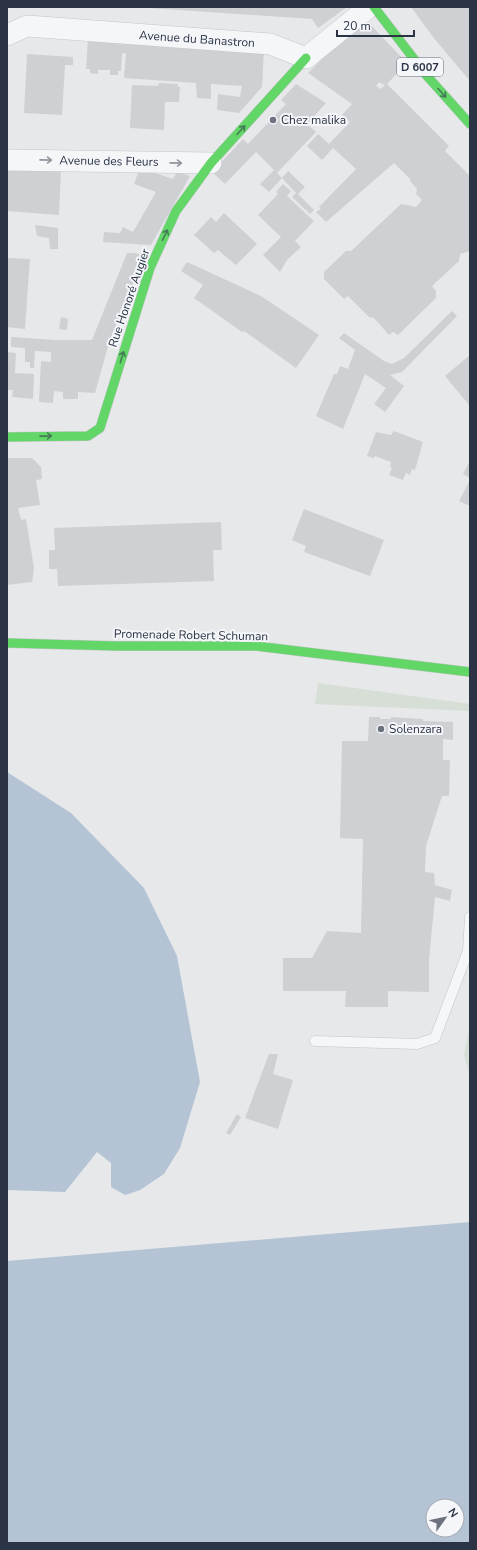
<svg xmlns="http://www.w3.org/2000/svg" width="477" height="1550" font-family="'Nunito Sans',sans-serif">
	<rect width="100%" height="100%" fill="#e6e8ea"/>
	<!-- green -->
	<path fill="#d6ded6" d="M 318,683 L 470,704 L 470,711 L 315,704 Z
		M 470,1026 L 470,1076 L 464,1055 Z"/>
	<!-- water -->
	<path fill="#b4c4d5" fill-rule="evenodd" d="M 7,772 L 71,813 L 144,888 L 177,956 L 200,1082 L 180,1148 L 164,1174 L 140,1190 L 125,1195 L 111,1187 L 111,1163 L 97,1152 L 65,1192 L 7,1190 Z
		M 470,1222 L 470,1543 L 7,1543 L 7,1261 ZM 433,1506 L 457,1506 L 457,1530 L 433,1530 Z"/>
	<!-- building -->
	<path fill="#ced0d3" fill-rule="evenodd" d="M 148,7 L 347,7 L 318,28 L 312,19 L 148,8 Z
		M 411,7 L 470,7 L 470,81 L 433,37 Z
		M 366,20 L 407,63 L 387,84 L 449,146 L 445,151 L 470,176 L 470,251 L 460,254 L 459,261 L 432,286 L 436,291 L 436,298 L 398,335 L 393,332 L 389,335 L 374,318 L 369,317 L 348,296 L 344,299 L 324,279 L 324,272 L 346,251 L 351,251 L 401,204 L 416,207 L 422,200 L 416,194 L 417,189 L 410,181 L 411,180 L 394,163 L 326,222 L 316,212 L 321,209 L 319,207 L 356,169 L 333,148 L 322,160 L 307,146 L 318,134 L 329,144 L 350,122 L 342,115 L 352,104 L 308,73 L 330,51 ZM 379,82 L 385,85 L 381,89 L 376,86 Z
		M 88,38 L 264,50 L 262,87 L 239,113 L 217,110 L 218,94 L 240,97 L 242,86 L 211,84 L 211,99 L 197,98 L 196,83 L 124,78 L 126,54 L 122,53 L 121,71 L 118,71 L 118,75 L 110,75 L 110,70 L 98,70 L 98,74 L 90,73 L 90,69 L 86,69 Z
		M 27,54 L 73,57 L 73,65 L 65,65 L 62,115 L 24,113 Z
		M 159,83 L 178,84 L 178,87 L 180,87 L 179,102 L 165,102 L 164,130 L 130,128 L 132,85 L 158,86 Z
		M 296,84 L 326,103 L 307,124 L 316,132 L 277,173 L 282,178 L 269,192 L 260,184 L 274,170 L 256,152 L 225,184 L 212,172 L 243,139 L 248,144 L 286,104 L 281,100 Z
		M 7,164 L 61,169 L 59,215 L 7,211 Z
		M 140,168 L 173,179 L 177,172 L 190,176 L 151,245 L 103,242 L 104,232 L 120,233 L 123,227 L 133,232 L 156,192 L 134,184 Z
		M 288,171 L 305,187 L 298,194 L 314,210 L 310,214 L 292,197 L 296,193 L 282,178 Z
		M 283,184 L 291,191 L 287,196 L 314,221 L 295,241 L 301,247 L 287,260 L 280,272 L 263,255 L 281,237 L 258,215 L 278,194 L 276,192 Z
		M 224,213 L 257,244 L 236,265 L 218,250 L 214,253 L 194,235 L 211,217 L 216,222 Z
		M 35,225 L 58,228 L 58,249 L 50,249 L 49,238 L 37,236 Z
		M 127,253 L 136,253 L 145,256 L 110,339 L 95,393 L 78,392 L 78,399 L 63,399 L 63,392 L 54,391 L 53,403 L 39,402 L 41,361 L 51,362 L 51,352 L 35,351 L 34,368 L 30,368 L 30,362 L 25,362 L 25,348 L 11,347 L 11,337 L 55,340 L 92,340 Z
		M 7,258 L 30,259 L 25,329 L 7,327 Z
		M 187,262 L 261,296 L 319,335 L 296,368 L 244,331 L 242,332 L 194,298 L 203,285 L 181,271 Z
		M 452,311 L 457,316 L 402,372 L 390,375 L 404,386 L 385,412 L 374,404 L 386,388 L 365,374 L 343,429 L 316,416 L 334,374 L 337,374 L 340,366 L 348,369 L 355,350 L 339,338 L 344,333 L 384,361 L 392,364 L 404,358 Z
		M 61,317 L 68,319 L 67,330 L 59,329 Z
		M 7,352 L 16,353 L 15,373 L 34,374 L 33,399 L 12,397 L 13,390 L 7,390 Z
		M 470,355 L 470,405 L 469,405 L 445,376 Z
		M 394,431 L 423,442 L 415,470 L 412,469 L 410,475 L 406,473 L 403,480 L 389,475 L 392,468 L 390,467 L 391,462 L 375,456 L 374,458 L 367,456 L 376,432 L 391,435 Z
		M 7,458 L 32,458 L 41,467 L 42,479 L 36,480 L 40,505 L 18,508 L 21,520 L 26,519 L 34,568 L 32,582 L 7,585 Z
		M 470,461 L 470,478 L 463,474 Z
		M 470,480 L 470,506 L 459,501 Z
		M 304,509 L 384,540 L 370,576 L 304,552 L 306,546 L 292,540 Z
		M 221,522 L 222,550 L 213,550 L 214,581 L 58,586 L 57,569 L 49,569 L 49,550 L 55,550 L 54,528 Z
		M 369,717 L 380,717 L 380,719 L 391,719 L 391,717 L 423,719 L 423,721 L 453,722 L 453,740 L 443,739 L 443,760 L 450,760 L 449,796 L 442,796 L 426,846 L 425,872 L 434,873 L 435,885 L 452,890 L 450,901 L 435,897 L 429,960 L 429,992 L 388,991 L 388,1007 L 345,1007 L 346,991 L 283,991 L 283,958 L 312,958 L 327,931 L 361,933 L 363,839 L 340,838 L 342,741 L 368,741 Z
		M 269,1054 L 278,1054 L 273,1074 L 293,1080 L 278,1129 L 245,1118 Z
		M 237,1114 L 241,1117 L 230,1135 L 226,1133 Z"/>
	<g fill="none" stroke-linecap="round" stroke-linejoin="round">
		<defs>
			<path id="lane" d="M 315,1041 L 417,1044 L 435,1038 L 468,951 L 470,917"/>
			<path id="street" d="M 7,35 L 27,26 L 270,44 L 306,58 L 369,7
				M 7,160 L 211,163"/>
			<path id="fast" d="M 374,7 L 427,76 L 470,124
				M 7,437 L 88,436 L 100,428 L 150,268 L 176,211 L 211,163 L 306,58
				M 7,643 L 117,646 L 256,646 L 470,672"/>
		</defs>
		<!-- lane casing -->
		<use href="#lane" stroke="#c4c6c8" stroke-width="11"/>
		<!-- street casing -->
		<use href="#street" stroke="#c4c6c8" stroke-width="22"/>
		<!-- fast casing -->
		<use href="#fast" stroke="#c4c6c8" stroke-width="10"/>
		<!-- lane -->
		<use href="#lane" stroke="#f5f6f7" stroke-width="10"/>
		<!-- street -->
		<use href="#street" stroke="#f5f6f7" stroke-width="21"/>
		<!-- fast -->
		<use href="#fast" stroke="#63d668" stroke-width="9"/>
	</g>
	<!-- one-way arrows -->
	<defs><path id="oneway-shaft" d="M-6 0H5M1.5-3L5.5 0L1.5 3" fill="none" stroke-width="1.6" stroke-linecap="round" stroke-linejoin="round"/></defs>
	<g stroke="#447d55">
		<use href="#oneway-shaft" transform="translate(442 93) rotate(48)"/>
		<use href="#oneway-shaft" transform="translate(241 130) rotate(-48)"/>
		<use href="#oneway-shaft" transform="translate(165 235) rotate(-65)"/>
		<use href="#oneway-shaft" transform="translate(122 357) rotate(-73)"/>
		<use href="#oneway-shaft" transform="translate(46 436) rotate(-1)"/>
	</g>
	<g stroke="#90959e">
		<use href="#oneway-shaft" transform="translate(46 160) rotate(1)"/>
		<use href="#oneway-shaft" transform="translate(176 163) rotate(1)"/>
	</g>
	<!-- markers -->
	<g fill="#6c737f" stroke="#f4f6f9" stroke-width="1.5">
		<circle cx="273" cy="120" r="4"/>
		<circle cx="381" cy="729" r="4"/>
	</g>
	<g text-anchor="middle" stroke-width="4" stroke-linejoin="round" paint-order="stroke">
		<!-- shield labels -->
		<rect fill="#f4f6f9" stroke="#676e7b" stroke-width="1" x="397" y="58" width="46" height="18" rx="3"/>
		<g font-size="11" font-weight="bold" fill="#2b3445">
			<text x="420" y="71">D 6007</text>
		</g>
		<!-- street labels -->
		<g font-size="12" fill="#2b3445" stroke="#f4f6f9">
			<text transform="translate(197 39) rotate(4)" y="4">Avenue du Banastron</text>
			<text transform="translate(109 161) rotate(1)" y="4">Avenue des Fleurs</text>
			<text transform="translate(129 298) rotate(-71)" y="4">Rue Honoré Augier</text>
			<text transform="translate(191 635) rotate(1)" y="4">Promenade Robert Schuman</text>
		</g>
		<!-- poi labels -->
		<g font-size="12" fill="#2b3445" stroke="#f4f6f9" text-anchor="start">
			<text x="281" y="124">Chez malika</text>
			<text x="389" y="733">Solenzara</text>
		</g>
	</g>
	<!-- border -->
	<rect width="477" height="1550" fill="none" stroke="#2b3445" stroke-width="16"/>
	<!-- north arrow -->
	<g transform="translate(445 1518) rotate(57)"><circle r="19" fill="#f4f6f9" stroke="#a4a8b1"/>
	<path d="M0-3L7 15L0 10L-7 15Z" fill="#6c737f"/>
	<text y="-6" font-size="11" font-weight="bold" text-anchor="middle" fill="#2b3445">N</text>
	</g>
	<!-- scale -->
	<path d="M337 30v6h77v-6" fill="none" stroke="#2b3445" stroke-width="2"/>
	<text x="343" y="30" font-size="12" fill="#2b3445" stroke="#f4f6f9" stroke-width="3" paint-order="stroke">20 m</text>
</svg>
